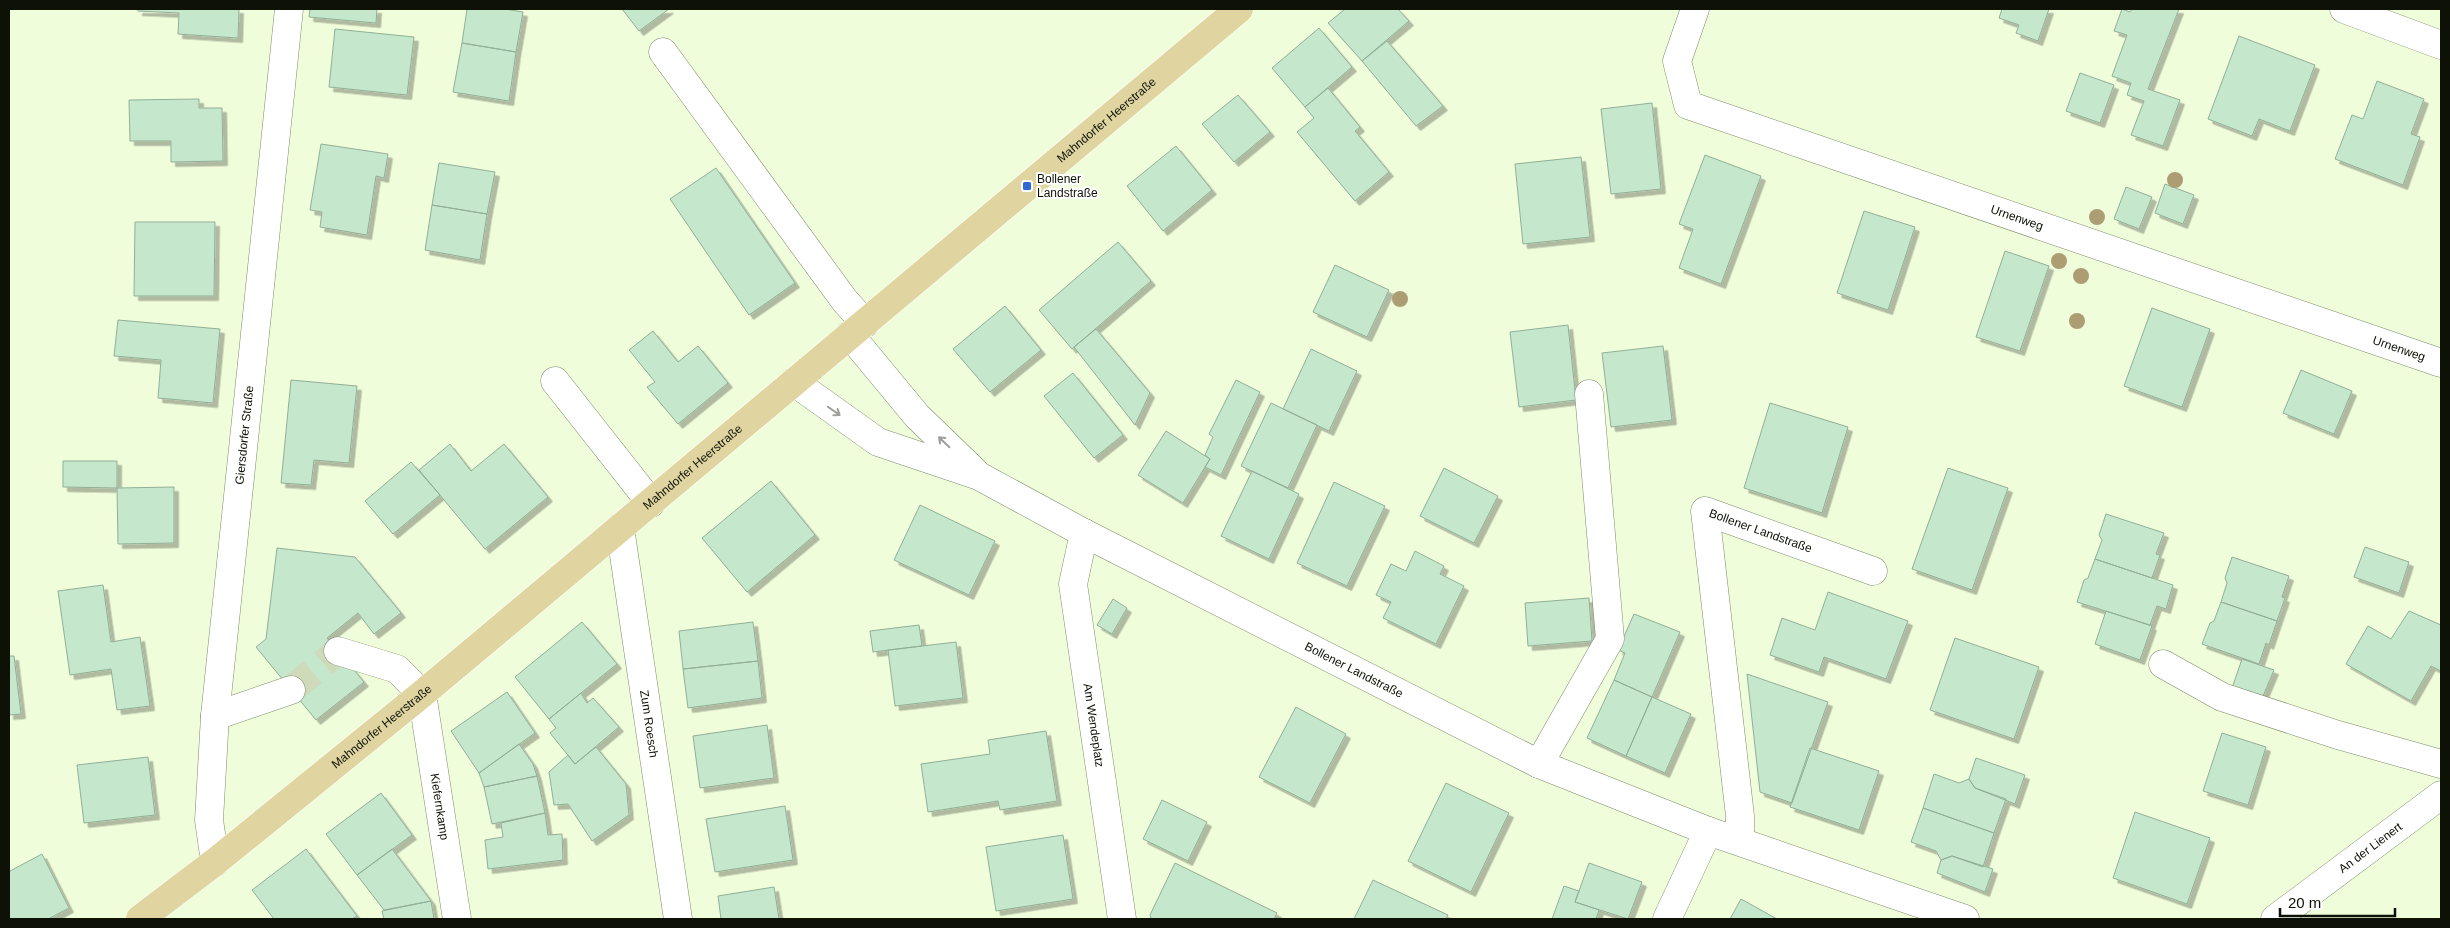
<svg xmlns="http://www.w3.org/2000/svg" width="2450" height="928" font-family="Arial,sans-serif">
	<defs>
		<filter id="shadow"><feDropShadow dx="4.5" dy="4.5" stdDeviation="0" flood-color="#0004"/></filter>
	</defs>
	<rect width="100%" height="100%" fill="#f0fdda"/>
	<!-- building -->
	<path fill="#c5e7cc" stroke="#91af97" filter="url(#shadow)" d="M 138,9 L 239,9 L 238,38 L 178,34 L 179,13 L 138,11 Z
		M 310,9 L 377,9 L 376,23 L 309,17 Z
		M 467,9 L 505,9 L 523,12 L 516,52 L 462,43 Z
		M 622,9 L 669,9 L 639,31 Z
		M 1345,9 L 1398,9 L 1409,21 L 1362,61 L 1328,23 Z
		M 2002,9 L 2049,9 L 2038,41 L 2016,33 L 2019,25 L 1999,18 Z
		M 2122,9 L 2130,12 L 2132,9 L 2179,9 L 2148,89 L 2180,100 L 2163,146 L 2131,135 L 2144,101 L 2127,95 L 2131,83 L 2112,76 L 2127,35 L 2114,31 Z
		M 1319,28 L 1352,67 L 1305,107 L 1272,68 Z
		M 335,29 L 414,37 L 407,95 L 329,87 Z
		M 2239,36 L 2315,65 L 2290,131 L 2259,119 L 2252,136 L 2208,119 Z
		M 1387,41 L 1443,106 L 1416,126 L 1362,61 Z
		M 462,43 L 516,52 L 509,101 L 453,92 Z
		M 2080,73 L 2114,85 L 2100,123 L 2066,111 Z
		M 2377,81 L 2424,99 L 2411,134 L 2420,137 L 2403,185 L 2335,159 L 2352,115 L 2363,119 Z
		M 1328,88 L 1360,127 L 1355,131 L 1389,172 L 1355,201 L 1297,132 L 1314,118 L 1305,107 Z
		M 1238,95 L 1270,132 L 1234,162 L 1202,124 Z
		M 199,99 L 199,108 L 222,108 L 223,161 L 171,162 L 171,141 L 130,141 L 129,100 Z
		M 1652,103 L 1661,189 L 1611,194 L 1601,109 Z
		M 321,144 L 388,154 L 384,178 L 376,176 L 367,235 L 320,227 L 322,212 L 310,210 Z
		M 1176,146 L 1212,190 L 1163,231 L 1127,186 Z
		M 1705,155 L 1761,176 L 1721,284 L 1679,268 L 1693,229 L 1679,224 Z
		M 1581,157 L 1590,237 L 1523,244 L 1515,164 Z
		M 439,163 L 495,172 L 487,214 L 432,205 Z
		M 716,168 L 795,283 L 749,315 L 670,199 Z
		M 2165,184 L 2194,195 L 2183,224 L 2155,213 Z
		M 2126,187 L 2152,197 L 2139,229 L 2114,219 Z
		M 432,205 L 487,214 L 480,260 L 425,250 Z
		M 1864,211 L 1915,227 L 1888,310 L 1837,293 Z
		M 135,222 L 215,222 L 214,296 L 134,296 Z
		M 1118,242 L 1151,281 L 1072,349 L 1039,310 Z
		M 2005,251 L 2049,266 L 2020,351 L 1976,337 Z
		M 1335,265 L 1389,290 L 1367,337 L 1313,312 Z
		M 1005,306 L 1041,350 L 990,392 L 953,349 Z
		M 2152,308 L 2210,329 L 2182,407 L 2124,386 Z
		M 118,320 L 220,329 L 213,403 L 158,398 L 161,360 L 114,356 Z
		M 1568,325 L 1576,400 L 1519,407 L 1510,332 Z
		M 1096,329 L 1150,393 L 1135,425 L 1074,347 Z
		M 653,331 L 678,362 L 698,346 L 728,383 L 678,424 L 647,387 L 655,382 L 629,350 Z
		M 1663,346 L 1672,420 L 1611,427 L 1602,353 Z
		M 1311,349 L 1357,371 L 1329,431 L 1283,409 Z
		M 2301,370 L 2352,391 L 2334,434 L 2283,413 Z
		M 1073,373 L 1123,435 L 1094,458 L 1044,396 Z
		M 291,380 L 357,386 L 349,463 L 314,460 L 311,485 L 281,483 Z
		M 1236,380 L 1260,392 L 1221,475 L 1205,467 L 1210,459 L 1205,455 L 1213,437 L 1209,434 Z
		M 1271,403 L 1317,425 L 1288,488 L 1241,466 Z
		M 1770,403 L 1848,427 L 1822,513 L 1744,488 Z
		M 1166,431 L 1210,459 L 1183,503 L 1138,475 Z
		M 450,444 L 471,471 L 504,444 L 548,497 L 485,549 L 419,470 Z
		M 63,461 L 117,461 L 117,488 L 63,487 Z
		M 411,462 L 440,495 L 393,534 L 365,501 Z
		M 1444,468 L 1498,496 L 1474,543 L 1420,516 Z
		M 1948,468 L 2008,488 L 1972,590 L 1912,569 Z
		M 1252,471 L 1299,494 L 1269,559 L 1221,536 Z
		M 771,481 L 815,535 L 747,592 L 702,538 Z
		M 1334,482 L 1385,506 L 1347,586 L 1297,563 Z
		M 174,487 L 174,543 L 118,544 L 117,488 Z
		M 920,505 L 995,541 L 969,595 L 894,560 Z
		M 2106,514 L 2164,533 L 2156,554 L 2160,555 L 2152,578 L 2095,559 L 2102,540 L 2099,535 Z
		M 2365,547 L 2409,562 L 2399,593 L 2354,577 Z
		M 277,548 L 355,557 L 401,613 L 374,634 L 358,613 L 327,638 L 364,682 L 316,720 L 256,647 L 266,639 Z
		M 1415,551 L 1444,566 L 1440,574 L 1464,586 L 1436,644 L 1383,618 L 1391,602 L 1376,595 L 1391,564 L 1406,571 Z
		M 2232,557 L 2289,576 L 2282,597 L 2285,598 L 2277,621 L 2221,602 L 2227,583 L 2225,578 Z
		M 2095,559 L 2173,585 L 2166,609 L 2157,606 L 2150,625 L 2077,602 L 2084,580 L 2088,578 Z
		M 103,585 L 111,642 L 140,637 L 150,706 L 117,710 L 111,669 L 70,675 L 58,591 Z
		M 1828,592 L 1908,621 L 1886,679 L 1824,657 L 1819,672 L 1770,655 L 1782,618 L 1815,630 Z
		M 1589,598 L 1592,641 L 1528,646 L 1525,603 Z
		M 1113,599 L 1127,608 L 1112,634 L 1097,625 Z
		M 2221,602 L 2277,621 L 2269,645 L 2266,643 L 2259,664 L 2202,644 L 2210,623 L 2214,621 Z
		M 2106,611 L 2152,626 L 2140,660 L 2095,644 Z
		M 2409,611 L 2441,625 L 2441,671 L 2431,666 L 2411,701 L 2346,664 L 2368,626 L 2391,639 Z
		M 1634,614 L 1680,632 L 1652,697 L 1614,680 L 1625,653 L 1618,650 Z
		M 582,622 L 617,664 L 549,719 L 515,677 Z
		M 753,622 L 758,661 L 683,669 L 679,631 Z
		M 919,625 L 922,646 L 873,652 L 870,631 Z
		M 1955,638 L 2039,667 L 2014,739 L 1930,710 Z
		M 956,642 L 963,698 L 895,706 L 888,650 Z
		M 9,656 L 14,656 L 21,714 L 9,715 Z
		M 2242,659 L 2274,670 L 2261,701 L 2231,691 Z
		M 758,661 L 762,698 L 688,708 L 683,669 Z
		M 1747,674 L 1828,702 L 1792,803 L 1760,792 Z
		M 1614,680 L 1652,697 L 1626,756 L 1587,738 Z
		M 507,692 L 535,733 L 479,773 L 451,731 Z
		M 581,693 L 587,703 L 593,698 L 619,727 L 575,764 L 550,733 L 556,728 L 549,719 Z
		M 1652,697 L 1691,714 L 1665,773 L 1626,756 Z
		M 1296,707 L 1346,734 L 1310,803 L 1259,777 Z
		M 767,725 L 774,778 L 700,788 L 693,736 Z
		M 1046,731 L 1057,801 L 1000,810 L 998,801 L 928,812 L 921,764 L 990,754 L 988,740 Z
		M 2222,733 L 2266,747 L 2248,805 L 2203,791 Z
		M 519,744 L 533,764 L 537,776 L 484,787 L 479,773 Z
		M 596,747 L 626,784 L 629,815 L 592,841 L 568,804 L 554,805 L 549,772 L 568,755 L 575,764 Z
		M 1810,748 L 1879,771 L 1859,830 L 1790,807 Z
		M 148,757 L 155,815 L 84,823 L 77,765 Z
		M 1976,758 L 2025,775 L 2015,804 L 1975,788 L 1969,779 Z
		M 1934,774 L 1959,783 L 1969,779 L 1975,788 L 2006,799 L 1994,833 L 1923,808 Z
		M 537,776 L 545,813 L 492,824 L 484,787 Z
		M 1446,783 L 1509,813 L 1471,892 L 1408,861 Z
		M 381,793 L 412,835 L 357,875 L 326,834 Z
		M 1162,800 L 1207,822 L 1188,861 L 1143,839 Z
		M 785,806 L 793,860 L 715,872 L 706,819 Z
		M 1923,808 L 1994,833 L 1983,867 L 1952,856 L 1941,860 L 1936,851 L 1911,842 Z
		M 2135,812 L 2210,838 L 2187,904 L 2113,878 Z
		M 545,813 L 548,835 L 562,834 L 563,860 L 488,869 L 485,840 L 503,837 L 501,823 Z
		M 1063,835 L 1073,899 L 996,911 L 986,847 Z
		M 306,849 L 357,916 L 352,919 L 274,919 L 252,890 Z
		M 392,849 L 431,901 L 384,910 L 357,875 Z
		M 42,854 L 69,908 L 48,919 L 9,919 L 9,870 L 10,871 Z
		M 1952,856 L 1993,869 L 1985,892 L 1937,873 L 1941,860 Z
		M 1175,863 L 1277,913 L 1274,919 L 1151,919 L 1150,915 Z
		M 1589,863 L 1642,882 L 1628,919 L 1575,902 Z
		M 1373,880 L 1448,915 L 1446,919 L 1354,919 Z
		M 1564,886 L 1579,891 L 1575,902 L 1599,910 L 1596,919 L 1552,919 Z
		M 774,887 L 779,919 L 721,919 L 718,896 Z
		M 1741,899 L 1777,919 L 1730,919 Z
		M 431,901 L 434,919 L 384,919 L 382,911 Z"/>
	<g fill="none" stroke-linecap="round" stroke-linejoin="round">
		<!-- minor-tunnel -->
		<path stroke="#cedaba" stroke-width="28" stroke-dasharray="28 14" stroke-linecap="butt" d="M 291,690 L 338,651"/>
		<defs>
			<g id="minor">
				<path id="s1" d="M 1695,9 L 1677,61 L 1688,105 L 2441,363"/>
				<path d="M 2344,9 L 2441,45"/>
				<path d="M 663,52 L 845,301 L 865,323"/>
				<path d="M 850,335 L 917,416 L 974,471"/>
				<path d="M 555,381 L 651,503"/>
				<path id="s2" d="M 794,382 L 878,442 L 979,476 L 1084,533 L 1539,764 L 1708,831 L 1965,919"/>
				<path id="s3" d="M 620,528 L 678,919"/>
				<path id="s4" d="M 1084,533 L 1073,584 L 1122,919"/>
				<path id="s5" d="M 338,651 L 397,669 L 422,694 L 457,919"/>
				<path d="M 2163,664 L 2222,697 L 2338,735 L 2441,764"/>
				<path d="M 215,716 L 291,690"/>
				<path d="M 1539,764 L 1610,639 L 1589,394"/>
				<path id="s6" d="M 1740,841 L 1740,816 L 1705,511 L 1873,571"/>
				<path id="s7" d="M 215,862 L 209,820 L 215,716 L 289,9"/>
				<path d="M 1667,919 L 1708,831"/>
				<path id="s8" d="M 2275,919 L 2441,795"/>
			</g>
			<g id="major">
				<path id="s9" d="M 140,919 L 215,862 L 422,694 L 1239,9"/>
			</g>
		</defs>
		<!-- minor casing -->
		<use href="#minor" stroke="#7f8b6b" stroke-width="29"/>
		<!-- major casing -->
		<use href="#major" stroke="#fff" stroke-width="29"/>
		<!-- minor -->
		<use href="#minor" stroke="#fff" stroke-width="28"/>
		<!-- major -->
		<use href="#major" stroke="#e0d4a0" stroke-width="28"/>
	</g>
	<!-- trees -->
	<g fill="#ac9d73">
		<circle cx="2175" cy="180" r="8"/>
		<circle cx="2097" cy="217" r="8"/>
		<circle cx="2059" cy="261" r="8"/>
		<circle cx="2081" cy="276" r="8"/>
		<circle cx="1400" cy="299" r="8"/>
		<circle cx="2077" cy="321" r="8"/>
	</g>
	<!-- one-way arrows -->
	<defs><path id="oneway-shaft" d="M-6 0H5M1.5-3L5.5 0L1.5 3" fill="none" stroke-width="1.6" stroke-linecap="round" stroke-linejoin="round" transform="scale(1.25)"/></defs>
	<g stroke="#9ea09b">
		<use href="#oneway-shaft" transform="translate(834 411) rotate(35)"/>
		<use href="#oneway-shaft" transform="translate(944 442) rotate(-136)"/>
	</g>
	<!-- markers -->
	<rect fill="#2f67d5" stroke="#fff" stroke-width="2" x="1022" y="181" width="10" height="10" rx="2.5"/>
	<g text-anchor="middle" stroke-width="4" stroke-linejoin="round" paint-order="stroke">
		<!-- street labels -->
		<g font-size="12" fill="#0d1106" stroke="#fff">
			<text dy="4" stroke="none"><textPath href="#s9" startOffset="1254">Mahndorfer Heerstraße</textPath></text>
			<text dy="4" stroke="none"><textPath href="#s1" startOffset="448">Urnenweg</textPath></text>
			<text dy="4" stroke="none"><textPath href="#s1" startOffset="852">Urnenweg</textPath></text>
			<text dy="4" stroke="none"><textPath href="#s7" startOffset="429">Giersdorfer Straße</textPath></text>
			<text dy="4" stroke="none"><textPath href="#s9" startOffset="714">Mahndorfer Heerstraße</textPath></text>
			<text dy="4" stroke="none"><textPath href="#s6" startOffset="391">Bollener Landstraße</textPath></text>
			<text dy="4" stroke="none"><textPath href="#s2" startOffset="632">Bollener Landstraße</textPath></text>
			<text dy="4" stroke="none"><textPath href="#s3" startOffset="198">Zum Roesch</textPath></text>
			<text dy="4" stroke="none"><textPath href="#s4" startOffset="195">Am Wendeplatz</textPath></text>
			<text dy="4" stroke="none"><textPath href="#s9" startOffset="309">Mahndorfer Heerstraße</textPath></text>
			<text dy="4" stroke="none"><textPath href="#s5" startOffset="211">Kiefernkamp</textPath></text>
			<text dy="4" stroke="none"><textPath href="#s8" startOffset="119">An der Lienert</textPath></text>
		</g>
		<!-- poi labels -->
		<g font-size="12" fill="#0d1106" stroke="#fff" text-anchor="start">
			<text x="1037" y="183">Bollener<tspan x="1037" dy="14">Landstraße</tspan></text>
		</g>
	</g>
	<!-- border -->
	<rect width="2450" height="928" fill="none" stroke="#0d1106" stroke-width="20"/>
	<!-- scale -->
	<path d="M2280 908v8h115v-8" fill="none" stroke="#0d1106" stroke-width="2.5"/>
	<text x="2288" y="908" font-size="15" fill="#0d1106" stroke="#ffffff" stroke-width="4" paint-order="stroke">20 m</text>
</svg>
